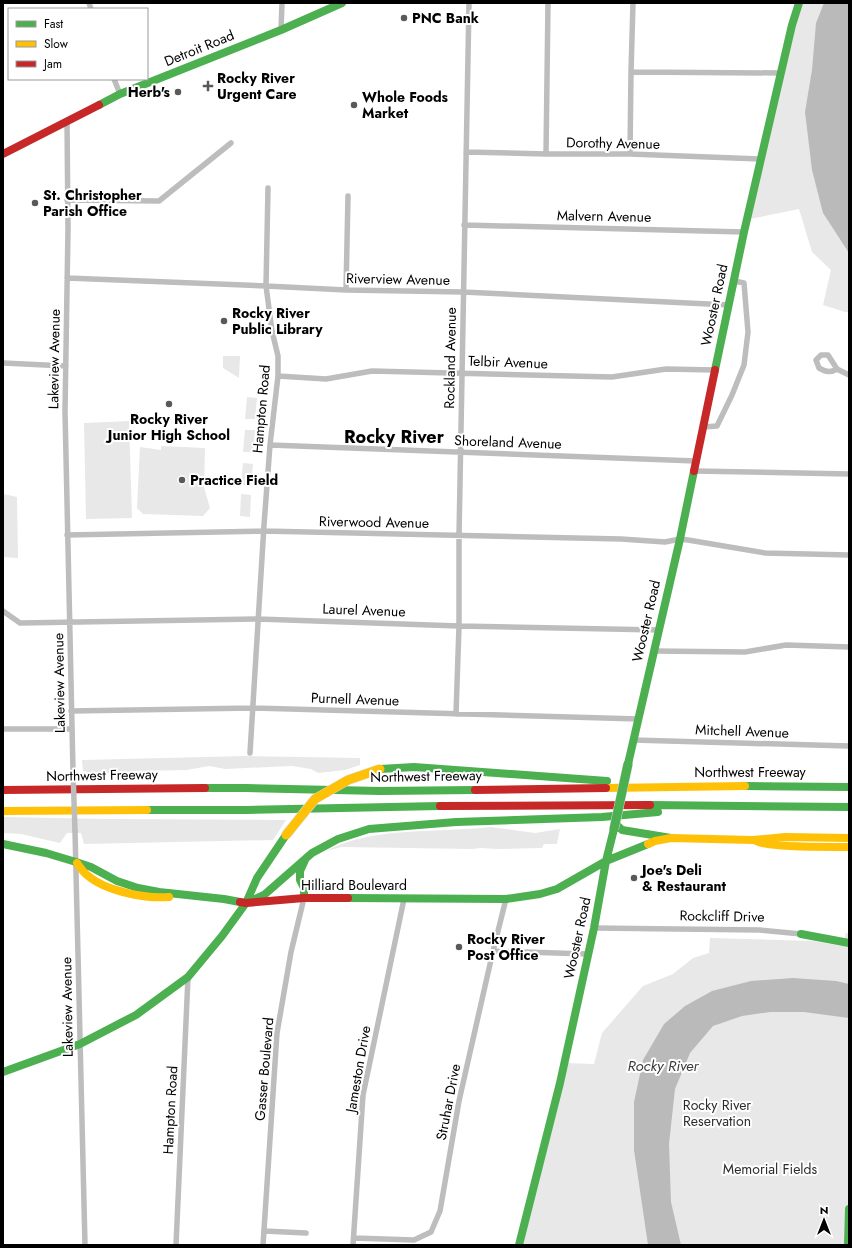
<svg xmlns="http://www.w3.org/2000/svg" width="852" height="1248" font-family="Jost,sans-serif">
	<rect width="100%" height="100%" fill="#fff"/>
	<!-- green -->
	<path fill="#e8e8e8" d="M 798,3 L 849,3 L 849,312 L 845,312 L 823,305 L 831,270 L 812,252 L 799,209 L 750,219 Z
		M 223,356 L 240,356 L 239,378 L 223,368 Z
		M 247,397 L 257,398 L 255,419 L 245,419 Z
		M 129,421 L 132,518 L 86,519 L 84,423 Z
		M 245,430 L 255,430 L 253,452 L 243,452 Z
		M 161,446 L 205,448 L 204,487 L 210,508 L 203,516 L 143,514 L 137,508 L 140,447 L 161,450 Z
		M 243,463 L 253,464 L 251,485 L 241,485 Z
		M 3,494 L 17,497 L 18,558 L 3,557 Z
		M 241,494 L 251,495 L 250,517 L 240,516 Z
		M 246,756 L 360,758 L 360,765 L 345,770 L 318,773 L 311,769 L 292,766 L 225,769 L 209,766 L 187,770 L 135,771 L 115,773 L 92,773 L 83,771 L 82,760 Z
		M 3,817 L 106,819 L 286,820 L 273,840 L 84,844 L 81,833 L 67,833 L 60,843 L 21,834 L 3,833 Z
		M 491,827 L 535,833 L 560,829 L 557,844 L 544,844 L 542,848 L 497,849 L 480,848 L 472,849 L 342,847 L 326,851 C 373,826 439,833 491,827 Z
		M 846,933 L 849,933 L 849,1245 L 520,1245 L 565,1063 L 594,1064 L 602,1033 L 643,986 L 673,974 L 693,958 L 709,953 L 710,938 L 813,941 L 842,946 Z"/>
	<!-- water -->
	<path fill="#bababa" d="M 824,3 L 849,3 L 849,253 L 823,213 L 812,170 L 805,112 L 812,70 L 816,23 Z
		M 793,978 L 836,981 L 849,984 L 849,1018 L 804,1012 L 770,1012 L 742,1016 L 713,1026 L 690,1053 L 675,1089 L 669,1144 L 671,1202 L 681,1245 L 648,1245 L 634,1150 L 634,1102 L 643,1060 L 664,1024 L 685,1006 L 712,991 L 751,981 Z"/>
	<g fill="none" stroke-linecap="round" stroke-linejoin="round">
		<!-- street -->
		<path stroke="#bdbdbd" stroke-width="5.5" d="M 89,3 L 91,9
			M 281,30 L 282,3
			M 631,72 L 781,73
			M 114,79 L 120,94
			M 67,121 L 68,229 L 65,411 L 73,771
			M 466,152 L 546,154 L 630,154 L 760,159
			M 546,154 L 548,3
			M 630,154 L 631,72 L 633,3
			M 67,200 L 159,201 L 231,143
			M 464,225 L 744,232
			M 67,278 L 266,286 L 346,290 L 463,292 L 729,305
			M 346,290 L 348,196
			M 3,363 L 66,366
			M 837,369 C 830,373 826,372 819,368 L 816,360 L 821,355 L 828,355 L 837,369 L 849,375
			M 278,376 L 326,379 L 372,371 L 612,377 L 666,369 L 715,370
			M 703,427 L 717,426 L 732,395 L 744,365 L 748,332 L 744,283 L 734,281
			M 270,445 L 696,461
			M 694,471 L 849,474
			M 67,535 L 263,531 L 621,539 L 665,542 L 680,539 L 688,540 L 765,553 L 849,555
			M 3,611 L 20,623 L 258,619 L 459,626 L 659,630
			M 654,651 L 745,652 L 786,645 L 849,647
			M 71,711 L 253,708 L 639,719
			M 456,714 L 459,626 L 459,536 L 469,3
			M 3,729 L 72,729
			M 633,740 L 849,746
			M 250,753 L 264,525 L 270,445 L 278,376 L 278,356 L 272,331 L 266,286 L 268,188
			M 75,831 L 85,1245
			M 594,928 L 760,930 L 801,934
			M 493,951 L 588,954
			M 264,1231 L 306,1233
			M 354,1238 L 414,1240 L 431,1232 L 440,1211 L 459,1101 L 493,951 L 506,899
			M 176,1245 L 188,977
			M 263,1245 L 277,1033 L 291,952 L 304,898
			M 353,1245 L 363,1095 L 404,899"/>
		<!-- fast -->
		<path stroke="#4caf50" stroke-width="8" d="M 99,105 L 120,94 L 281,30 L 342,3
			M 715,370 L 744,232 L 792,25 L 799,3
			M 628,764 L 680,539 L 694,471
			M 380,769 L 414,767 L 607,781
			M 745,786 L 849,787
			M 205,788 L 246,788 L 380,791 L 475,790
			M 650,805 L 849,807
			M 147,810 L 247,810 L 440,806
			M 615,823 L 622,830 L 671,838
			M 3,844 L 46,853 L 76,862 L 91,867 L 117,881 L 138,888 L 159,892 L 224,899 L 240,902
			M 304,898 L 304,888 L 300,880 L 300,871 L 305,860
			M 348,898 L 506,899 L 540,894 L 557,889 L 606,861 L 648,844
			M 246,903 L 264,895 L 312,853 L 338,839 L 369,829 L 456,822 L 602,817 L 658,812
			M 246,903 L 257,878 L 286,835
			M 801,934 L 849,943
			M 3,1072 L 80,1044 L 136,1015 L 188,977 L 222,936 L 246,903
			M 519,1245 L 560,1083 L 594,928 L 606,861 L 614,829
			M 848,1245 L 849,1209"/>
		<!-- slow -->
		<path stroke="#ffc107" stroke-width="8" d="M 606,788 L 745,786
			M 3,811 L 147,810
			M 756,841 C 767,848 832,847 849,847
			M 648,844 L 655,841 L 671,838 L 753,840 L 785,837 L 849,838
			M 77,863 C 80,867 83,872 87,875 C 105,891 145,899 169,897"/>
		<!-- jam -->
		<path stroke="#c62828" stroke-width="8" d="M 3,154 L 99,105
			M 694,471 L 715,370
			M 3,790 L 205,788
			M 475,790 L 606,788
			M 440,806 L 650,805
			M 240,902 L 246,903 L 304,898 L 348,898"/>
		<defs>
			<path id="fast-bridge" d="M 614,829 L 628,764"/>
			<path id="slow-bridge" d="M 286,835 L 315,799 L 348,780 L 380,769"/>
		</defs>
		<!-- fast-bridge casing -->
		<use href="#fast-bridge" stroke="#dbdbdb" stroke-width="10" stroke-linecap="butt"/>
		<!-- slow-bridge casing -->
		<use href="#slow-bridge" stroke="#dbdbdb" stroke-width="10" stroke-linecap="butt"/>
		<!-- street-bridge -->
		<path stroke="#bdbdbd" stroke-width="5.5" d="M 73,771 L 75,831"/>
		<!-- fast-bridge -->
		<use href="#fast-bridge" stroke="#4caf50" stroke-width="9"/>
		<!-- slow-bridge -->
		<use href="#slow-bridge" stroke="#ffc107" stroke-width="9"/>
	</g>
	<!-- markers -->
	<g fill="#595959" stroke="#fff" stroke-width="1.5">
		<circle cx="404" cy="18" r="4"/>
		<path d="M206 80h4v4h4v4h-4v4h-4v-4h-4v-4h4z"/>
		<circle cx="178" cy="92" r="4"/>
		<circle cx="354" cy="105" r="4"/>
		<circle cx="35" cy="203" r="4"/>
		<circle cx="224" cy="321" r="4"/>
		<circle cx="169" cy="404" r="4"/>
		<circle cx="182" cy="480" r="4"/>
		<circle cx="634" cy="878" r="4"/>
		<circle cx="459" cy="947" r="4"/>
	</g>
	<g text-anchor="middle" stroke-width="4" stroke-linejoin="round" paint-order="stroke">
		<!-- poi labels -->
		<g font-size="14" font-weight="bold" fill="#000" stroke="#fff" text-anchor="start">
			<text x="412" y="23">PNC Bank</text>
			<text x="217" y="83">Rocky River<tspan x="217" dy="16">Urgent Care</tspan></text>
			<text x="170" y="97" text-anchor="end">Herb's</text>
			<text x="362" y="102">Whole Foods<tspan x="362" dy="16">Market</tspan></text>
			<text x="43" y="200">St. Christopher<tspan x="43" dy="16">Parish Office</tspan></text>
			<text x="232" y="318">Rocky River<tspan x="232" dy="16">Public Library</tspan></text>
			<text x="169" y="424" text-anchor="middle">Rocky River<tspan x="169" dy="16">Junior High School</tspan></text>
			<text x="190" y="485">Practice Field</text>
			<text x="642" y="875">Joe's Deli<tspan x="642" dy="16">&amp; Restaurant</tspan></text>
			<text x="467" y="944">Rocky River<tspan x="467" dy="16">Post Office</tspan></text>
		</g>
		<!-- street labels -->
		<g font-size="14" fill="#000" stroke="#fff">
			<text transform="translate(199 48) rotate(-22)" y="5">Detroit Road</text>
			<text transform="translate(613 143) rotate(1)" y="5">Dorothy Avenue</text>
			<text transform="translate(604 216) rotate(1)" y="5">Malvern Avenue</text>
			<text transform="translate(398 279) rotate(1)" y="5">Riverview Avenue</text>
			<text transform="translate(714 305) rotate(-78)" y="5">Wooster Road</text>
			<text transform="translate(450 358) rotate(-89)" y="5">Rockland Avenue</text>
			<text transform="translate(54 359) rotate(-89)" y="5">Lakeview Avenue</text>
			<text transform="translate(508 362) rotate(2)" y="5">Telbir Avenue</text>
			<text transform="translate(261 409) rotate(-85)" y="5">Hampton Road</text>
			<text transform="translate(508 442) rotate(2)" y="5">Shoreland Avenue</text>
			<text transform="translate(374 522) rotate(1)" y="5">Riverwood Avenue</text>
			<text transform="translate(364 610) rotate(2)" y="5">Laurel Avenue</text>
			<text transform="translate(646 621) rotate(-77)" y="5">Wooster Road</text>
			<text transform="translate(59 683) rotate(-91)" y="5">Lakeview Avenue</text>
			<text transform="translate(355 699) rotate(2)" y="5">Purnell Avenue</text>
			<text transform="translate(742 731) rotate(2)" y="5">Mitchell Avenue</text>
			<text x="750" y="777">Northwest Freeway</text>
			<text transform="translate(102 775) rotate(-1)" y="5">Northwest Freeway</text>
			<text transform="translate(426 776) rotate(-1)" y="5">Northwest Freeway</text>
			<text x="354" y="890">Hilliard Boulevard</text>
			<text transform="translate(722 916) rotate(1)" y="5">Rockcliff Drive</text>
			<text transform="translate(577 938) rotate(-78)" y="5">Wooster Road</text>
			<text transform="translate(67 1007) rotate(-91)" y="5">Lakeview Avenue</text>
			<text transform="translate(264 1069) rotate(-85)" y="5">Gasser Boulevard</text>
			<text transform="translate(358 1069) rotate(-80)" y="5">Jameston Drive</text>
			<text transform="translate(448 1102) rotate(-79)" y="5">Struhar Drive</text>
			<text transform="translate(170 1110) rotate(-87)" y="5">Hampton Road</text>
		</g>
		<!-- park labels -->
		<g font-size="14" fill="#2c2c2c" stroke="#fff">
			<text x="717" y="1110">Rocky River<tspan x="717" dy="16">Reservation</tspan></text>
			<text x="770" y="1174">Memorial Fields</text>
		</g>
		<!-- water labels -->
		<g font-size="15" font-style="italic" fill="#3d3d3d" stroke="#fff">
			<text x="663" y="1071">Rocky River</text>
		</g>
		<!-- district labels -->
		<g font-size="18" font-weight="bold" fill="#000" stroke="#fff">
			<text x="394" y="443">Rocky River</text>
		</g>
	</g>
	<!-- border -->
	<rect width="852" height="1248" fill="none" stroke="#000000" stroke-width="8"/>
	<!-- legend -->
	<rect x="8" y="8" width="140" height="72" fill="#ffffff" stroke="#999999"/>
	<rect x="16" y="21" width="20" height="6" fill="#4caf50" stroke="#999999"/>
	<text x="44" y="28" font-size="12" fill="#000000">Fast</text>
	<rect x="16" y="41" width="20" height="6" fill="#ffc107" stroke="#999999"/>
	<text x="44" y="48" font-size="12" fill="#000000">Slow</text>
	<rect x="16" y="61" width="20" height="6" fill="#c62828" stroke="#999999"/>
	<text x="44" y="68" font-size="12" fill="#000000">Jam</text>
	<!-- north arrow -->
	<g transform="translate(824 1220)" stroke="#ffffff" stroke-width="3" paint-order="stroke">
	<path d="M0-3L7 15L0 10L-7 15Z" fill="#000000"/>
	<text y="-6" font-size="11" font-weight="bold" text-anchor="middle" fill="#000000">N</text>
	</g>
</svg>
